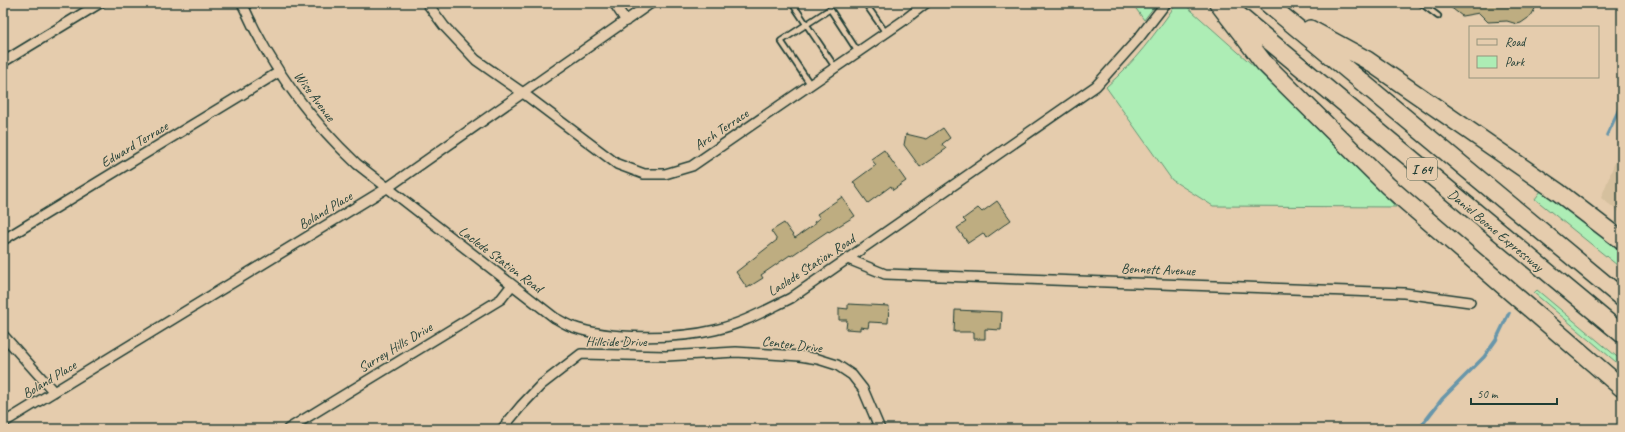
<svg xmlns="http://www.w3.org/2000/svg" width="1625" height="432" font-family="Caveat,sans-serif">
	<rect width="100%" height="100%" fill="#e5ccad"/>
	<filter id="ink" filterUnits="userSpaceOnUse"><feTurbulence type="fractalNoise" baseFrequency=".025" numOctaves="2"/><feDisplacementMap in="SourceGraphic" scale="8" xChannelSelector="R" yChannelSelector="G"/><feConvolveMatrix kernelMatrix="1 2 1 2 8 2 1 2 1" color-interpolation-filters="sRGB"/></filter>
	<g filter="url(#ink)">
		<!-- built -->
		<path fill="#d5c09e" d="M 1622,144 L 1622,214 L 1601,198 Z"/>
		<!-- green -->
		<path fill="#adedb5" stroke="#669574" d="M 1132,3 L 1157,3 L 1144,20 Z
			M 1177,3 L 1183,3 L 1256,68 L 1396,207 L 1213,206 L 1172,180 L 1106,87 C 1134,63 1155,34 1177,3 Z
			M 1541,191 L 1622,252 L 1622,269 L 1535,199 Z
			M 1537,290 L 1622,361 L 1622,367 L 1534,293 Z"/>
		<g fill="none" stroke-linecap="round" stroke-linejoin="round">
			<!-- stream -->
			<path stroke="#6896aa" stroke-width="3.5" d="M 1607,135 L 1622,103
				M 1419,429 L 1442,399 L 1484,357 L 1496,340 L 1509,313"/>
		</g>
		<!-- building -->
		<path fill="#bead81" stroke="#1f3d34" d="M 1445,3 L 1538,3 L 1531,16 L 1521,23 L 1517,24 L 1507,21 L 1488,22 L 1479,13 L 1462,16 Z
			M 943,128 L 950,138 L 942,144 L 946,149 L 920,167 L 904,145 L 906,134 L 927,139 Z
			M 884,150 L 906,181 L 893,190 L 891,186 L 868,203 L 853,182 L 876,165 L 871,159 Z
			M 842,197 L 855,216 L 829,232 L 828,231 L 791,256 L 790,255 L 761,275 L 763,278 L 747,288 L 736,272 L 777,240 L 771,231 L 784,223 L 795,238 L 815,224 L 814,222 L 820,218 L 817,214 Z
			M 997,201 L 1011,220 L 986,238 L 983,233 L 968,243 L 957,228 L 966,222 L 963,219 L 978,208 L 982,212 Z
			M 848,304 L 889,306 L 888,323 L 869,322 L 868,328 L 860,327 L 860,330 L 846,329 L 847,320 L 839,320 L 839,308 L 848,309 Z
			M 955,310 L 1002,312 L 1001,330 L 985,329 L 985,339 L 974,339 L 974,332 L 954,332 Z"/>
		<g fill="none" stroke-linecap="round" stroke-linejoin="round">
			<defs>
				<path id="service" d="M 792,3 L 835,67
					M 865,3 L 886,33
					M 1421,3 L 1438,16
					M 810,84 L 781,41 L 830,9 L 858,52"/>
				<path id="minor" d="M 242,3 C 269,64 308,118 357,164 L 555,318 C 561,321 567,325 573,327 C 609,340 678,339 715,330 C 742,324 766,310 791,298 L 1096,86 L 1138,39 L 1166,3
					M 427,3 L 444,26 L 476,60 L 523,93 L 617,164 L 644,174 L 665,174 L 692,166 L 903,21 L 926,3
					M 614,3 L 626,21
					M 3,62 L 100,3
					M 3,240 L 279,72
					M 848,259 L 885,274 L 1404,293 L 1470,302
					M 3,335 L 54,392
					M 3,423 L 387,188 L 651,3
					M 288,429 L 501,299 L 512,285
					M 502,429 L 521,406 L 541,385 L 581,354 L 666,356 L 736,352 L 800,356 L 818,359 L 837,365 L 852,375 L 863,389 L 880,429"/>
				<path id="motorway" d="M 1218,3 L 1264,63 L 1388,186 L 1622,388
					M 1267,3 L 1622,298
					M 1231,9 L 1622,334
					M 1310,29 L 1367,60 L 1558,192 L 1622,241"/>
			</defs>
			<!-- service casing -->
			<use href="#service" stroke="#1f3d34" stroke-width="8"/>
			<!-- minor casing -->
			<use href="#minor" stroke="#1f3d34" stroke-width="12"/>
			<!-- motorway casing -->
			<use href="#motorway" stroke="#1f3d34" stroke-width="20"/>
			<!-- service -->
			<use href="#service" stroke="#e5ccad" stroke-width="4.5"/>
			<!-- minor -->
			<use href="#minor" stroke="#e5ccad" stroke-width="9"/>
			<!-- motorway -->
			<use href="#motorway" stroke="#e5ccad" stroke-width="17"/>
		</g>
	</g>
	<g text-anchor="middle" stroke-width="3" stroke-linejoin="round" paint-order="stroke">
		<!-- shield labels -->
		<rect fill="#e5ccad" stroke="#5a6858" stroke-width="1" x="1407" y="158" width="30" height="22" rx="3"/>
		<g font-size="13" font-weight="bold" fill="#1f3d34">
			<text x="1422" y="174">I 64</text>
		</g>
		<!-- street labels -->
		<g font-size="14" fill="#1f3d34" stroke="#e5ccad">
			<text transform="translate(315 96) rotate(53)" y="5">Wise Avenue</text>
			<text transform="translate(721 129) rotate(-34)" y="5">Arch Terrace</text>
			<text transform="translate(134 144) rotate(-31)" y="5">Edward Terrace</text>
			<text transform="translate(325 210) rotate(-31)" y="5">Boland Place</text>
			<text transform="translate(1496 230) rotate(40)" y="5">Daniel Boone Expressway</text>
			<text transform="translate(501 259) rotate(37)" y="5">Laclede Station Road</text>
			<text transform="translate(811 265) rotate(-33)" y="5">Laclede Station Road</text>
			<text transform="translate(1158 269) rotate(2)" y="5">Bennett Avenue</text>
			<text x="616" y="346">Hillside Drive</text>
			<text transform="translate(792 344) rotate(7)" y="5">Center Drive</text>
			<text transform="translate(395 347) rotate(-31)" y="5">Surrey Hills Drive</text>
			<text transform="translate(49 379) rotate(-31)" y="5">Boland Place</text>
		</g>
	</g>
	<!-- margin -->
	<rect width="1625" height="432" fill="none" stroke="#e5ccad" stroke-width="16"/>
	<rect x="8" y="8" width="1609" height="416" fill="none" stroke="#1f3d34" stroke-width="1.5" filter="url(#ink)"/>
	<!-- legend -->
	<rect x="1469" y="26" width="130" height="52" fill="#e5ccad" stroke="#96937d"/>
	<rect x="1477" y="39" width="20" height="6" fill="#e5ccad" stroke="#96937d"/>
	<text x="1505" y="46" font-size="12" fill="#1f3d34">Road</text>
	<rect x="1477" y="56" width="20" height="12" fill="#adedb5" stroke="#96937d"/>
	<text x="1505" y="66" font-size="12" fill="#1f3d34">Park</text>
	<!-- scale -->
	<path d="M1471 398v6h86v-6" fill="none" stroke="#1f3d34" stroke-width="2"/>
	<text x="1477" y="398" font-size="12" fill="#1f3d34" stroke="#e5ccad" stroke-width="3" paint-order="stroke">50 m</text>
</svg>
